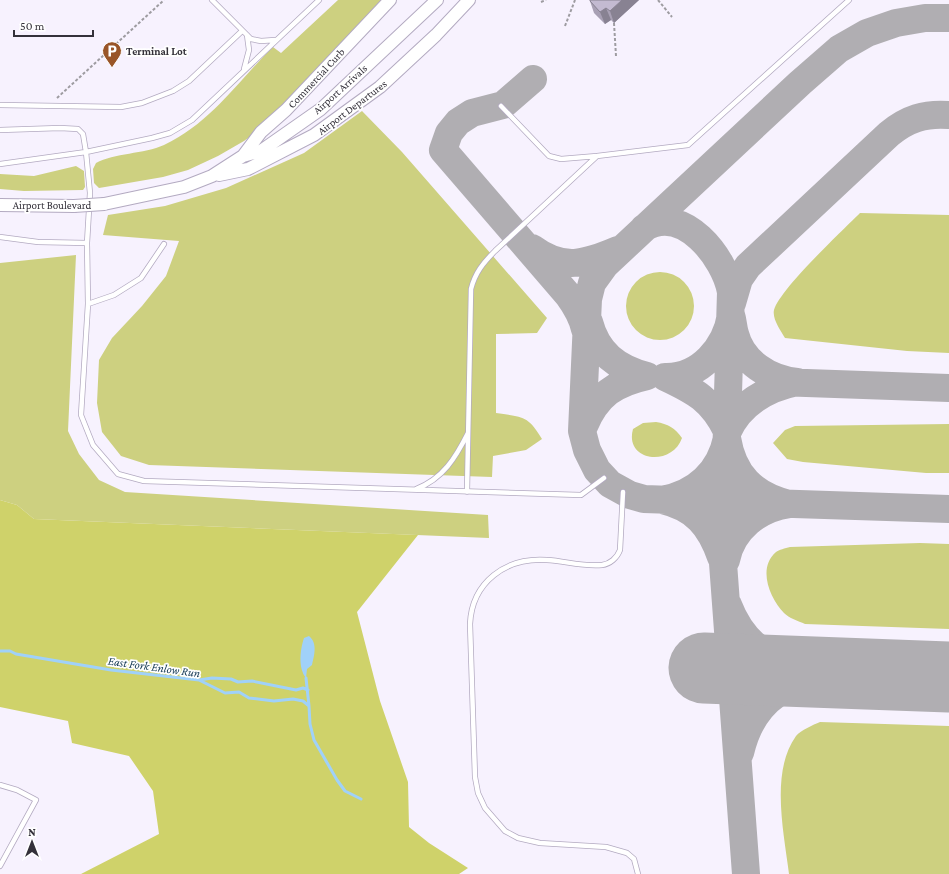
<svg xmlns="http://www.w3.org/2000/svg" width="949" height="874" font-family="'Crimson Pro',serif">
	<rect width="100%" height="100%" fill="#fcfcfc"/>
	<!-- built -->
	<path fill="#f7f2fe" d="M 0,0 L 949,0 L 949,874 L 0,874 Z"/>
	<!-- green -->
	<path fill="#cdd080" d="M 338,0 L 383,0 L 262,128 L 244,141 L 218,156 L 188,170 L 163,177 L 105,187 L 99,188 L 94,183 L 93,169 L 96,163 C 114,153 144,154 164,145 C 212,122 236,83 273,47 L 281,53 Z
		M 362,111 L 402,152 L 547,318 L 537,333 L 496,334 L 496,413 C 522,417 528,415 542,439 L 526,450 L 493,456 L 492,477 L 149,465 L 121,456 L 102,432 L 97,403 L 99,360 L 112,338 L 142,306 L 166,276 L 179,241 L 103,235 L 108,215 L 165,206 L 226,188 L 304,153 Z
		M 76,166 L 84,171 L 85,187 L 83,190 L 24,191 L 0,189 L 0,174 L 34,176 Z
		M 860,213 L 949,215 L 949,353 L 907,351 L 785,338 C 781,331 772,319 774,310 C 780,289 842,231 860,213 Z
		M 76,255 L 68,431 L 79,454 L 99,480 L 125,492 L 488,515 L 489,538 L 34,519 L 17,505 L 0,500 L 0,263 Z
		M626 306a34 34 0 1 1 68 0a34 34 0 1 1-68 0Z
		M 656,422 C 668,424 675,428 682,438 C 672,467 624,462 633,429 L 643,423 Z
		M 949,424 L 949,473 L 926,473 L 803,462 L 787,459 L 773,443 L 785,430 L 795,426 Z
		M 920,543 L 949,544 L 949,629 L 805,624 C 798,621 789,618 784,613 C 770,599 757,568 776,552 C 779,550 785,548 790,547 Z
		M 820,722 L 949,726 L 949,874 L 789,874 C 784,833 770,772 796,736 C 801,730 813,725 820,722 Z"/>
	<!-- forest -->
	<path fill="#cfd26a" d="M 0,500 L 17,505 L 34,519 L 418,535 L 357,612 L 380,701 L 408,782 L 409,827 L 429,843 L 468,868 L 459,874 L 81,874 L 159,834 L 153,791 L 129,756 L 72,743 L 68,721 L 0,707 Z"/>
	<!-- water -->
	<path fill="#a0d1f9" d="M 309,636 C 318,643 314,656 312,665 L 307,669 L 306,678 C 298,668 300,650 304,638 Z"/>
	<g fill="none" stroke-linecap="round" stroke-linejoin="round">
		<!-- stream -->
		<path stroke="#a0d1f9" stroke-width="3" d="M 0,651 L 10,651 L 16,654 L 111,670 L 199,680 L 225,693 L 239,692 L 249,698 L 274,701 L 293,699 L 303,701 L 309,706 L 310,724 L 314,740 L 337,780 L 345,791 L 361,799
			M 306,678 L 309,706
			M 199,680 L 212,678 L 231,679 L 238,682 L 252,681 L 296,690 L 303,688 L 308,690"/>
		<!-- taxiway -->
		<path stroke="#b0aeb2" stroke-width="28" d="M 949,18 L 925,18 L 896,23 L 867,33 L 839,49 L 800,83 L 605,265 L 592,283 L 588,299 L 582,431 L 587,450 L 597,470 L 610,484 L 630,495 L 644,499 L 949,509
			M 533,79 L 503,105 L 472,113 L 458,122 L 449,133 L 443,150 L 568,295 C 576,306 582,316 585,329
			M 644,228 C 683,203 725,258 731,292 L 723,563 L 746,874
			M 532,248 C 563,271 585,264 618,250
			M 732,303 L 739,279 L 748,266 L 889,134 C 907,119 925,113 949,115
			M 778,382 L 949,388
			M 584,426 C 597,395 615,383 647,376 C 617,368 597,353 589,322
			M 727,431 C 712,400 695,391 665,377 C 700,378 726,347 731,315 C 733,321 733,328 735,334 C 742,362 769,379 797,382 C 767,388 739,404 727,433
			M 721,557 C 710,525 695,508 662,500 C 696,494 720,472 727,438 C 733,475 753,495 789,504 C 759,508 732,529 726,560
			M 728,605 C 746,652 778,664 824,672
			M 740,753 C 753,696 790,679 844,673"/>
		<!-- runway -->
		<path stroke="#b0aeb2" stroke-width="71" d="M 704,668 L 949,677"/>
		<defs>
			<path id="service" d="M 212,0 L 251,39 L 261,41 L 275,40
				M 244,69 L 249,50 L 247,35
				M 0,105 L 121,107 L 142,103 L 173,91 L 189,81 L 242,31
				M 0,130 L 60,128 L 78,129 L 83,134 L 86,152 L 90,193 L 87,243 L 88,304 L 81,415 L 93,445 L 118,474 L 144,481 L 581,495 L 604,478
				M 597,156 L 688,145 L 849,0
				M 0,164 L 86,152 L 152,138 L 170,133 L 192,120 L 319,0
				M 0,237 L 38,242 L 87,243
				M 88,304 L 114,295 L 141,278 L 164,244
				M 416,489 C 443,479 456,457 468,433
				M 467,492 L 471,289 C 475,273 483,263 495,251 L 597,156 L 561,159 L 549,156 L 501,106
				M 623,492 L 620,550 C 617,558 610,564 602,565 C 584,567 565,561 547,560 C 506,557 472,582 470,624 L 475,777 L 478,793 L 485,808 L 505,831 L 518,838 L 540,843 L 606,847 L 627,853 L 634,859 L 638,874
				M 0,785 L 17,790 L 36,800 L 0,866"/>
			<path id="tertiary" d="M 243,156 L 261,132 L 286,110 L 390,0
				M 219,175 L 248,169 L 314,135 L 380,87 L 436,35 L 469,0
				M 104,204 L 184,187 L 212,176 L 243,156 L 261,151 L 321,109 L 437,0
				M 0,205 L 74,206"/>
		</defs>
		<!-- service casing -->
		<use href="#service" stroke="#b3aac1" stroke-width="6"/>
		<!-- tertiary casing -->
		<use href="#tertiary" stroke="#b3aac1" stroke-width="14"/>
		<!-- path -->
		<path stroke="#9e9ca1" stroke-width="2" stroke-dasharray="3 2" stroke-linecap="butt" d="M 658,0 L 672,17
			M 541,2 L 546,0
			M 614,23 L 616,56
			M 565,26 L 575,0
			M 57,98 L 164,0"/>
		<!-- service -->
		<use href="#service" stroke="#fff" stroke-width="4.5"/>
		<!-- tertiary -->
		<use href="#tertiary" stroke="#fff" stroke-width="12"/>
		<defs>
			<path id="tertiary-bridge" d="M 74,206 L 104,204"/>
		</defs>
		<!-- tertiary-bridge casing -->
		<use href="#tertiary-bridge" stroke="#b3aac1" stroke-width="14" stroke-linecap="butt"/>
		<!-- tertiary-bridge -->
		<use href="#tertiary-bridge" stroke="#fff" stroke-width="12"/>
	</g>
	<!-- wall -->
	<path fill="#a8a0b4" d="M 590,0 L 639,0 L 614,23 L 611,20 L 605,24 L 594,13 L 590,1 Z"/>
	<!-- shaded-wall -->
	<path fill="#888292" d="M 622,0 L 639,0 L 614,23 L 610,11 Z
		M 606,8 L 611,20 L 605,24 L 600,12 Z"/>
	<!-- building -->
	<path fill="#c3bad1" stroke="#888292" d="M 590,0 L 622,0 L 610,11 L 606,8 L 600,12 L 590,1 Z"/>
	<!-- icons -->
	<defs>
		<symbol id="parking-pin" viewBox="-11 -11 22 30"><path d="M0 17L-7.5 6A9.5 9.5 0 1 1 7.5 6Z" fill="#995528" stroke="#fff"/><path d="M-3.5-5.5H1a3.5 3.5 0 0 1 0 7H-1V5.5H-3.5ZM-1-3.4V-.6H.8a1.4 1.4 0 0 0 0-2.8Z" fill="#fff"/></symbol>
	</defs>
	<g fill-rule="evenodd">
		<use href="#parking-pin" x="101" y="40" width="22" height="30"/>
	</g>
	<g text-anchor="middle" stroke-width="3.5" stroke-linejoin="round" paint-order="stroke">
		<!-- poi labels -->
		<g font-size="11" font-weight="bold" fill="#34313a" stroke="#fff" text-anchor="start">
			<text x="126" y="55">Terminal Lot</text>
		</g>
		<!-- street labels -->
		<g font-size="11" fill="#34313a" stroke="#fff">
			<text transform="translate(316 78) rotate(-47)" y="4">Commercial Curb</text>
			<text transform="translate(340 89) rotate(-42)" y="4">Airport Arrivals</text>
			<text transform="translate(352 107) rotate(-37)" y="4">Airport Departures</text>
			<text x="52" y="209">Airport Boulevard</text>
		</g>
		<!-- water labels -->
		<g font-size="12" font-style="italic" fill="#143953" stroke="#fff">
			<text transform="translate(154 667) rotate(8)" y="4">East Fork Enlow Run</text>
		</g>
	</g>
	<!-- north arrow -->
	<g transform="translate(32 842)" stroke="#ffffff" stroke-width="3" paint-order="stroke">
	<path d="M0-3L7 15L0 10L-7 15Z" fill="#34313a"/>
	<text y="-6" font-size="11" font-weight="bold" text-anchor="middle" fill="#34313a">N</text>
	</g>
	<!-- scale -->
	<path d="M14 30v6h79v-6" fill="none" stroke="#34313a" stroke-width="2"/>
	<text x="20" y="30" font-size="12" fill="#34313a" stroke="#ffffff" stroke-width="3" paint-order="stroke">50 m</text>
</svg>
